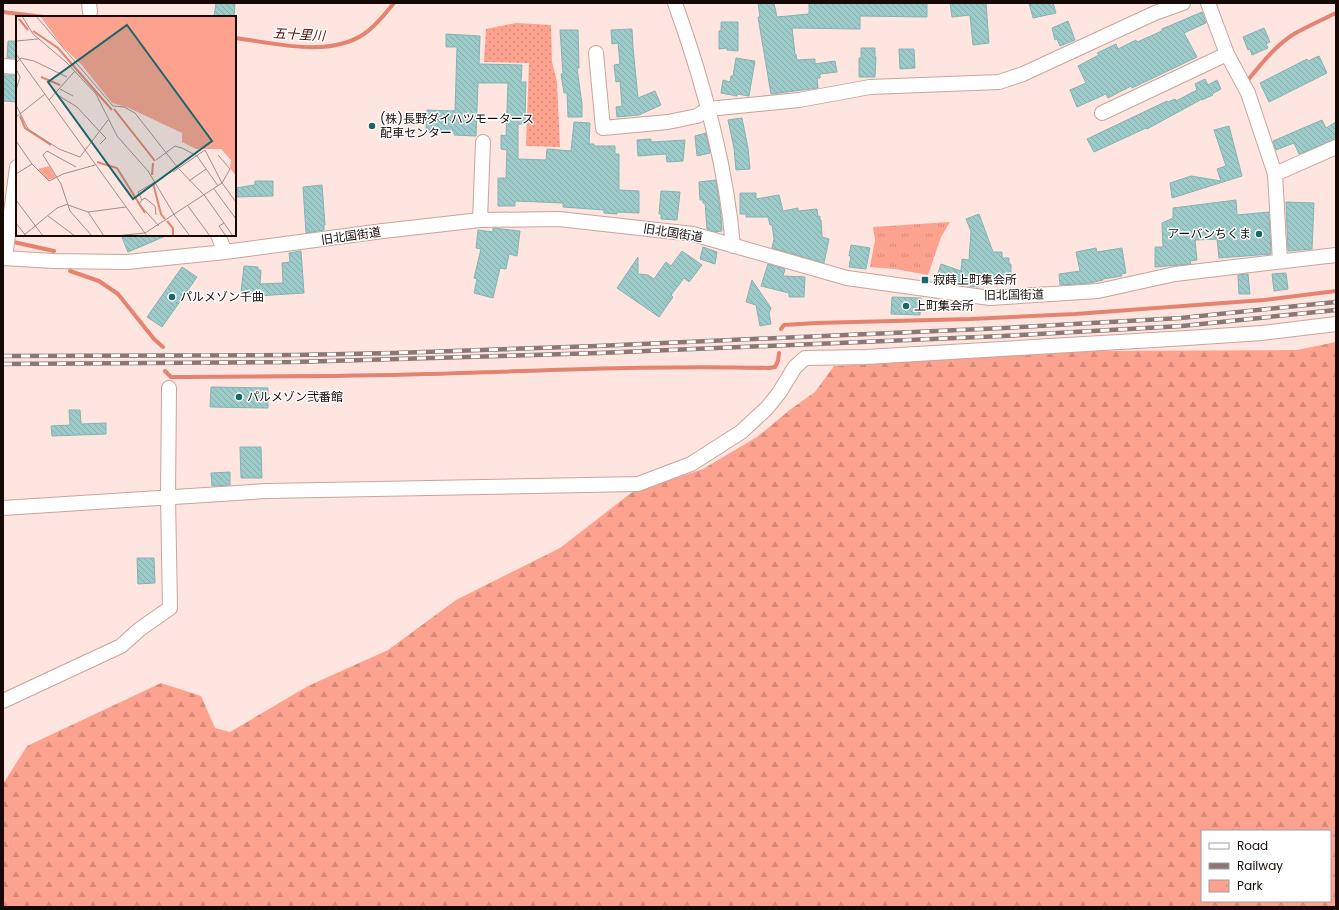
<svg xmlns="http://www.w3.org/2000/svg" width="1339" height="910" font-family="Poppins,'Noto Sans JP',sans-serif">
	<defs>
		<pattern id="grass-dots" width="8" height="8" patternUnits="userSpaceOnUse"><rect width="8" height="8" fill="#fca28e"/><path d="M2 2h.1M6 6h.1" fill="none" stroke="#d78a79" stroke-width="1.8" stroke-linecap="round"/></pattern>
		<pattern id="forest-firs" width="22" height="20" patternUnits="userSpaceOnUse"><rect width="22" height="20" fill="#fca28e"/><path d="M5 1l3.5 6h-7zM16 11l3.5 6h-7z" fill="#d78a79"/></pattern>
		<pattern id="park-tufts" width="24" height="20" patternUnits="userSpaceOnUse"><rect width="24" height="20" fill="#fca28e"/><path d="M3 7l-1-3M5 7V3M7 7l1-3M15 17l-1-3M17 17v-4M19 17l1-3" fill="none" stroke="#d78a79"/></pattern>
		<pattern id="building-back-hatch" width="6" height="6" patternUnits="userSpaceOnUse"><rect width="6" height="6" fill="#9ccbca"/><path d="M-1 5l2 2M0 0l6 6M5-1l2 2" fill="none" stroke="#86adac"/></pattern>
	</defs>
	<rect width="100%" height="100%" fill="#ffe5e0"/>
	<!-- grass -->
	<path fill="url(#grass-dots)" d="M 516,23 L 551,25 L 552,62 L 557,82 L 560,147 L 526,146 L 529,63 L 484,62 L 486,29 Z"/>
	<!-- forest -->
	<path fill="url(#forest-firs)" fill-rule="evenodd" d="M 1336,342 L 1336,907 L 3,907 L 3,784 L 27,746 L 161,683 L 201,696 L 215,728 L 230,732 L 308,686 L 388,650 L 456,600 L 560,548 L 631,493 L 703,469 L 757,437 L 791,409 L 815,392 L 834,366 L 1098,351 L 1297,350 ZM 1202,831 L 1330,831 L 1330,901 L 1202,901 Z"/>
	<!-- park -->
	<path fill="url(#park-tufts)" d="M 950,222 L 941,237 L 928,275 L 895,269 L 870,267 L 875,240 L 873,227 Z"/>
	<g fill="none" stroke-linecap="round" stroke-linejoin="round">
		<!-- stream -->
		<path stroke="#e4836f" stroke-width="4" d="M 3,12 L 44,17
			M 235,38 C 275,43 328,58 364,34 C 376,26 385,14 394,3
			M 1248,80 C 1262,63 1276,45 1294,34 C 1308,26 1322,20 1336,13
			M 9,241 L 54,251
			M 70,271 L 99,281 L 118,294 L 154,339 L 163,347
			M 781,329 L 784,325 L 816,323 L 971,319 L 1075,314 L 1264,300 L 1336,291
			M 165,371 L 171,377 C 255,376 340,377 425,374 C 540,371 654,365 769,368 L 775,367 L 778,361 L 779,353"/>
	</g>
	<!-- building -->
	<path fill="url(#building-back-hatch)" stroke="#85b2b2" d="M 216,3 L 235,3 L 234,17 L 214,17 Z
		M 758,3 L 774,3 L 777,17 L 809,14 L 809,3 L 927,3 L 927,17 L 860,16 L 860,29 L 792,28 L 795,54 L 796,54 L 797,60 L 815,59 L 815,64 L 835,61 L 837,72 L 820,74 L 820,78 L 817,78 L 818,88 L 771,94 L 758,17 L 760,17 Z
		M 950,3 L 986,3 L 989,43 L 973,45 L 970,15 L 952,17 Z
		M 1029,3 L 1053,3 L 1056,13 L 1033,18 Z
		M 1202,12 L 1206,23 L 1184,33 L 1197,57 L 1132,88 L 1131,86 L 1108,98 L 1106,94 L 1077,107 L 1070,90 L 1086,83 L 1078,66 L 1099,55 L 1097,53 L 1116,44 L 1118,49 L 1136,40 L 1137,42 L 1162,31 L 1162,29 Z
		M 1068,21 L 1075,40 L 1060,46 L 1057,39 L 1055,40 L 1052,28 Z
		M 721,22 L 738,22 L 738,51 L 727,50 L 728,48 L 719,49 L 719,31 L 721,31 Z
		M 1264,28 L 1270,42 L 1266,44 L 1268,48 L 1252,55 L 1250,49 L 1248,50 L 1243,37 Z
		M 632,29 L 633,48 L 638,98 L 655,91 L 661,105 L 639,115 L 617,117 L 616,107 L 622,106 L 620,81 L 616,82 L 614,65 L 620,64 L 618,43 L 612,44 L 611,30 Z
		M 560,30 L 578,30 L 579,68 L 577,68 L 582,104 L 582,117 L 568,117 L 567,93 L 564,93 L 561,74 L 563,74 Z
		M 446,34 L 480,36 L 479,64 L 522,65 L 521,82 L 526,82 L 525,124 L 518,124 L 518,159 L 546,160 L 547,149 L 571,151 L 574,122 L 590,123 L 589,144 L 594,144 L 594,146 L 615,146 L 615,154 L 619,154 L 619,190 L 639,191 L 639,213 L 617,212 L 617,214 L 604,213 L 604,210 L 563,207 L 563,203 L 515,201 L 515,206 L 498,206 L 498,178 L 506,178 L 507,150 L 501,149 L 501,135 L 506,136 L 508,83 L 478,83 L 476,136 L 454,135 L 454,131 L 426,131 L 427,110 L 455,111 L 457,47 L 446,47 Z
		M 8,41 L 17,41 L 17,58 L 7,58 Z
		M 861,48 L 875,48 L 875,57 L 876,57 L 875,77 L 859,77 L 859,58 L 861,58 Z
		M 899,49 L 914,49 L 915,68 L 900,69 Z
		M 1319,56 L 1327,73 L 1269,102 L 1260,83 L 1307,59 L 1308,61 Z
		M 736,58 L 755,61 L 749,96 L 737,94 L 737,96 L 721,93 L 723,80 L 730,82 L 731,76 L 733,76 Z
		M 3,75 L 17,75 L 17,102 L 3,101 Z
		M 1205,79 L 1208,85 L 1217,80 L 1221,89 L 1212,94 L 1213,95 L 1202,100 L 1202,99 L 1147,129 L 1146,128 L 1094,152 L 1087,139 L 1167,101 L 1168,102 L 1175,99 L 1176,101 L 1197,90 L 1195,84 Z
		M 742,118 L 748,148 L 750,169 L 736,170 L 734,148 L 728,120 Z
		M 1322,120 L 1326,128 L 1336,122 L 1336,139 L 1299,154 L 1294,143 L 1276,150 L 1273,141 Z
		M 1229,126 L 1242,176 L 1172,198 L 1170,183 L 1191,176 L 1221,181 L 1217,169 L 1226,166 L 1214,130 Z
		M 706,133 L 710,153 L 697,156 L 695,136 Z
		M 651,139 L 651,142 L 685,140 L 683,161 L 667,162 L 666,154 L 638,156 L 637,140 Z
		M 716,180 L 721,216 L 722,231 L 715,232 L 707,229 L 705,203 L 703,203 L 703,200 L 700,200 L 699,182 Z
		M 255,181 L 273,181 L 273,196 L 235,197 L 235,188 L 255,185 Z
		M 322,185 L 325,225 L 324,225 L 324,230 L 306,233 L 303,187 Z
		M 661,191 L 680,192 L 677,220 L 661,219 L 661,214 L 659,214 Z
		M 740,193 L 756,193 L 756,199 L 779,195 L 783,211 L 798,208 L 798,211 L 817,209 L 818,217 L 820,216 L 820,220 L 821,220 L 822,237 L 829,239 L 824,263 L 772,248 L 774,239 L 772,225 L 770,225 L 768,217 L 746,217 L 746,214 L 740,214 Z
		M 1236,200 L 1237,215 L 1269,212 L 1271,254 L 1219,258 L 1217,239 L 1195,240 L 1197,260 L 1190,261 L 1191,264 L 1155,267 L 1155,247 L 1163,247 L 1162,223 L 1173,218 L 1173,208 Z
		M 1286,202 L 1314,203 L 1312,249 L 1288,251 Z
		M 979,214 L 993,252 L 1002,252 L 1002,258 L 1009,258 L 1009,264 L 1011,264 L 1011,283 L 979,283 L 978,287 L 935,282 L 941,264 L 961,271 L 962,259 L 969,260 L 971,231 L 966,219 Z
		M 493,228 L 520,231 L 517,256 L 509,254 L 506,269 L 500,268 L 493,298 L 474,293 L 477,279 L 474,278 L 481,249 L 476,248 L 478,230 L 493,232 Z
		M 121,235 L 168,235 L 128,252 Z
		M 851,245 L 870,248 L 866,269 L 849,267 L 851,256 L 849,256 Z
		M 703,247 L 717,252 L 715,264 L 700,259 Z
		M 1096,248 L 1097,252 L 1122,248 L 1126,273 L 1121,274 L 1122,276 L 1103,279 L 1103,280 L 1090,283 L 1060,285 L 1059,274 L 1080,271 L 1076,252 Z
		M 301,251 L 304,293 L 257,296 L 244,295 L 244,293 L 241,292 L 244,266 L 258,267 L 258,270 L 261,270 L 260,284 L 283,283 L 282,263 L 290,262 L 289,253 Z
		M 682,251 L 702,265 L 689,282 L 684,278 L 671,295 L 673,297 L 659,317 L 617,288 L 638,257 L 638,274 L 648,275 L 654,279 L 666,262 L 671,266 Z
		M 768,264 L 785,269 L 783,276 L 805,277 L 804,297 L 789,297 L 789,293 L 761,286 Z
		M 182,267 L 197,277 L 162,327 L 147,317 Z
		M 1286,273 L 1288,289 L 1274,291 L 1272,274 Z
		M 1248,274 L 1250,294 L 1239,294 L 1238,275 Z
		M 752,280 L 771,308 L 769,313 L 771,324 L 760,326 L 756,305 L 746,302 Z
		M 892,297 L 921,298 L 920,315 L 891,314 Z
		M 211,387 L 268,388 L 268,408 L 210,407 Z
		M 69,410 L 80,410 L 81,424 L 106,423 L 106,434 L 52,436 L 51,426 L 70,425 Z
		M 240,447 L 261,447 L 262,478 L 241,478 Z
		M 230,472 L 230,485 L 212,486 L 211,473 Z
		M 137,558 L 154,558 L 155,583 L 138,584 Z"/>
	<g fill="none" stroke-linecap="round" stroke-linejoin="round">
		<defs>
			<path id="street" d="M 89,3 L 90,12
				M 675,3 C 703,81 726,163 733,246
				M 1208,3 L 1227,54 L 1248,93 L 1275,174 L 1280,261
				M 596,53 L 603,128 L 668,122 L 697,116 L 708,109 L 799,100 L 870,87 L 999,82 L 1023,74 L 1155,13 L 1183,3
				M 3,66 L 17,67
				M 1102,113 L 1227,54
				M 1275,174 L 1336,147
				M 480,220 L 483,142
				M 218,235 L 225,252
				M 3,258 L 53,261 L 127,262 L 225,252 L 383,231 L 480,220 L 559,219 L 693,234 L 847,278 L 990,298 L 1098,291 L 1175,274 L 1336,255
				M 5,258 L 17,167
				M 3,508 L 267,491 L 638,484 L 691,464 L 741,432 L 767,408 L 779,393 L 795,367 L 805,358 L 866,357 L 1187,338 L 1262,333 L 1336,324
				M 3,701 L 121,646 L 140,629 L 170,608 L 168,497 L 169,388"/>
		</defs>
		<!-- street casing -->
		<use href="#street" stroke="#caa39a" stroke-width="16"/>
		<!-- street -->
		<use href="#street" stroke="#fff" stroke-width="14"/>
		<defs>
			<path id="rail" d="M 3,356 L 294,355 L 395,353 L 597,346 L 1004,328 L 1181,318 L 1336,302
				M 3,364 L 294,362 L 599,353 L 1003,336 L 1182,326 L 1336,310"/>
		</defs>
		<!-- rail casing -->
		<use href="#rail" stroke="#8b7874" stroke-width="4.5"/>
		<!-- rail -->
		<use href="#rail" stroke="#fff" stroke-width="3" stroke-dasharray="9" stroke-linecap="butt"/>
	</g>
	<!-- markers -->
	<g fill="#196768" stroke="#fff" stroke-width="1.5">
		<circle cx="372" cy="126" r="4"/>
		<circle cx="1259" cy="234" r="4"/>
		<rect x="921" y="276" width="8" height="8" rx="2"/>
		<circle cx="172" cy="297" r="4"/>
		<circle cx="906" cy="306" r="4"/>
		<circle cx="239" cy="397" r="4"/>
	</g>
	<g text-anchor="middle" stroke-width="3" stroke-linejoin="round" paint-order="stroke">
		<!-- poi labels -->
		<g font-size="12" fill="#160906" stroke="#fff" text-anchor="start">
			<text x="380" y="123">(株)長野ダイハツモータース<tspan x="380" dy="14">配車センター</tspan></text>
			<text x="1251" y="238" text-anchor="end">アーバンちくま</text>
			<text x="933" y="284">寂蒔上町集会所</text>
			<text x="180" y="301">パルメゾン千曲</text>
			<text x="914" y="310">上町集会所</text>
			<text x="247" y="401">パルメゾン弐番館</text>
		</g>
		<!-- street labels -->
		<g font-size="12" fill="#160906" stroke="#fff">
			<text transform="translate(673 233) rotate(9)" y="4">旧北国街道</text>
			<text transform="translate(351 236) rotate(-8)" y="4">旧北国街道</text>
			<text transform="translate(1014 295) rotate(-1)" y="4">旧北国街道</text>
		</g>
		<!-- water labels -->
		<g font-size="13" font-style="italic" fill="#4d1106" stroke="#fff">
			<text transform="translate(299 34) rotate(3)" y="5">五十里川</text>
		</g>
	</g>
	<!-- overview -->
	<g transform="translate(16 16)">
		<rect width="220" height="220" fill="#ffe5e0"/>
		<path d="M 24,0 L 220,0 L 220,160 L 214,152 L 215,144 L 205,133 L 180,133 L 166,126 L 166,117 L 113,92 L 96,87 L 65,48 L 46,30 Z" fill="#fca28e"/>
		<path d="M 33,150 L 40,161 L 32,164 L 22,153 Z" fill="#fca28e"/>
		<path fill="none" stroke="#e4836f" stroke-width="2" d="M 3,3 L 12,14M 17,15 L 42,32 L 96,94M 25,61 L 44,69M 98,93 L 139,145M 4,100 L 9,112 L 35,129M 81,146 L 101,152 L 129,197M 136,159 L 137,147M 137,167 L 145,198 L 149,203M 151,205 L 157,212 L 157,220"/>
		<path fill="none" stroke="#a28d89" stroke-width="1" d="M 6,0 L 17,18 L 50,46 L 80,78 L 101,120 L 132,155 L 159,200 L 174,220M 20,0 L 97,90 L 108,91 L 119,97 L 162,152 L 189,180 L 217,220M 0,25 L 22,23M 0,38 L 131,220M 0,47 L 5,42 L 18,45 L 51,61M 0,53 L 4,61 L 0,74M 44,73 L 57,80M 40,78 L 61,91 L 85,117 L 90,122 L 84,128M 33,84 L 59,55M 0,89 L 12,113 L 43,133 L 64,141 L 92,104M 0,101 L 29,78M 0,125 L 16,148M 140,144 L 159,130 L 166,132 L 181,140 L 202,170M 60,151 L 31,135 L 27,139 L 45,168 L 54,195 L 76,220M 157,156 L 189,134 L 206,167 L 214,153 L 202,139M 0,158 L 16,148 L 33,165 L 47,158 L 79,149M 173,165 L 190,153M 198,173 L 220,203M 0,184 L 27,220M 126,184 L 123,188 L 143,210M 126,184 L 122,176 L 139,166M 126,184 L 129,182 L 139,190 L 140,199M 52,189 L 72,196 L 110,191M 172,190 L 194,220M 72,196 L 88,220M 32,200 L 59,220M 0,207 L 10,220M 208,207 L 203,210 L 210,220M 129,217 L 206,167 L 220,186M 7,220 L 41,192 L 52,188M 99,220 L 129,217"/>
		<path fill="#196768" fill-opacity="0.15" stroke="#196768" stroke-width="2" d="M 111,9 L 196,125 L 117,183 L 32,66 Z"/>
		<rect width="220" height="220" fill="none" stroke="#160906" stroke-width="2"/>
	</g>
	<!-- border -->
	<rect width="1339" height="910" fill="none" stroke="#160906" stroke-width="8"/>
	<!-- legend -->
	<rect x="1201" y="830" width="130" height="72" fill="#ffffff" stroke="#a29d9b"/>
	<rect x="1209" y="843" width="20" height="6" fill="#ffffff" stroke="#a29d9b"/>
	<text x="1237" y="850" font-size="12" fill="#160906">Road</text>
	<rect x="1209" y="863" width="20" height="6" fill="#8b7874" stroke="#a29d9b"/>
	<text x="1237" y="870" font-size="12" fill="#160906">Railway</text>
	<rect x="1209" y="880" width="20" height="12" fill="url(#park-tufts)" stroke="#a29d9b"/>
	<text x="1237" y="890" font-size="12" fill="#160906">Park</text>
</svg>
